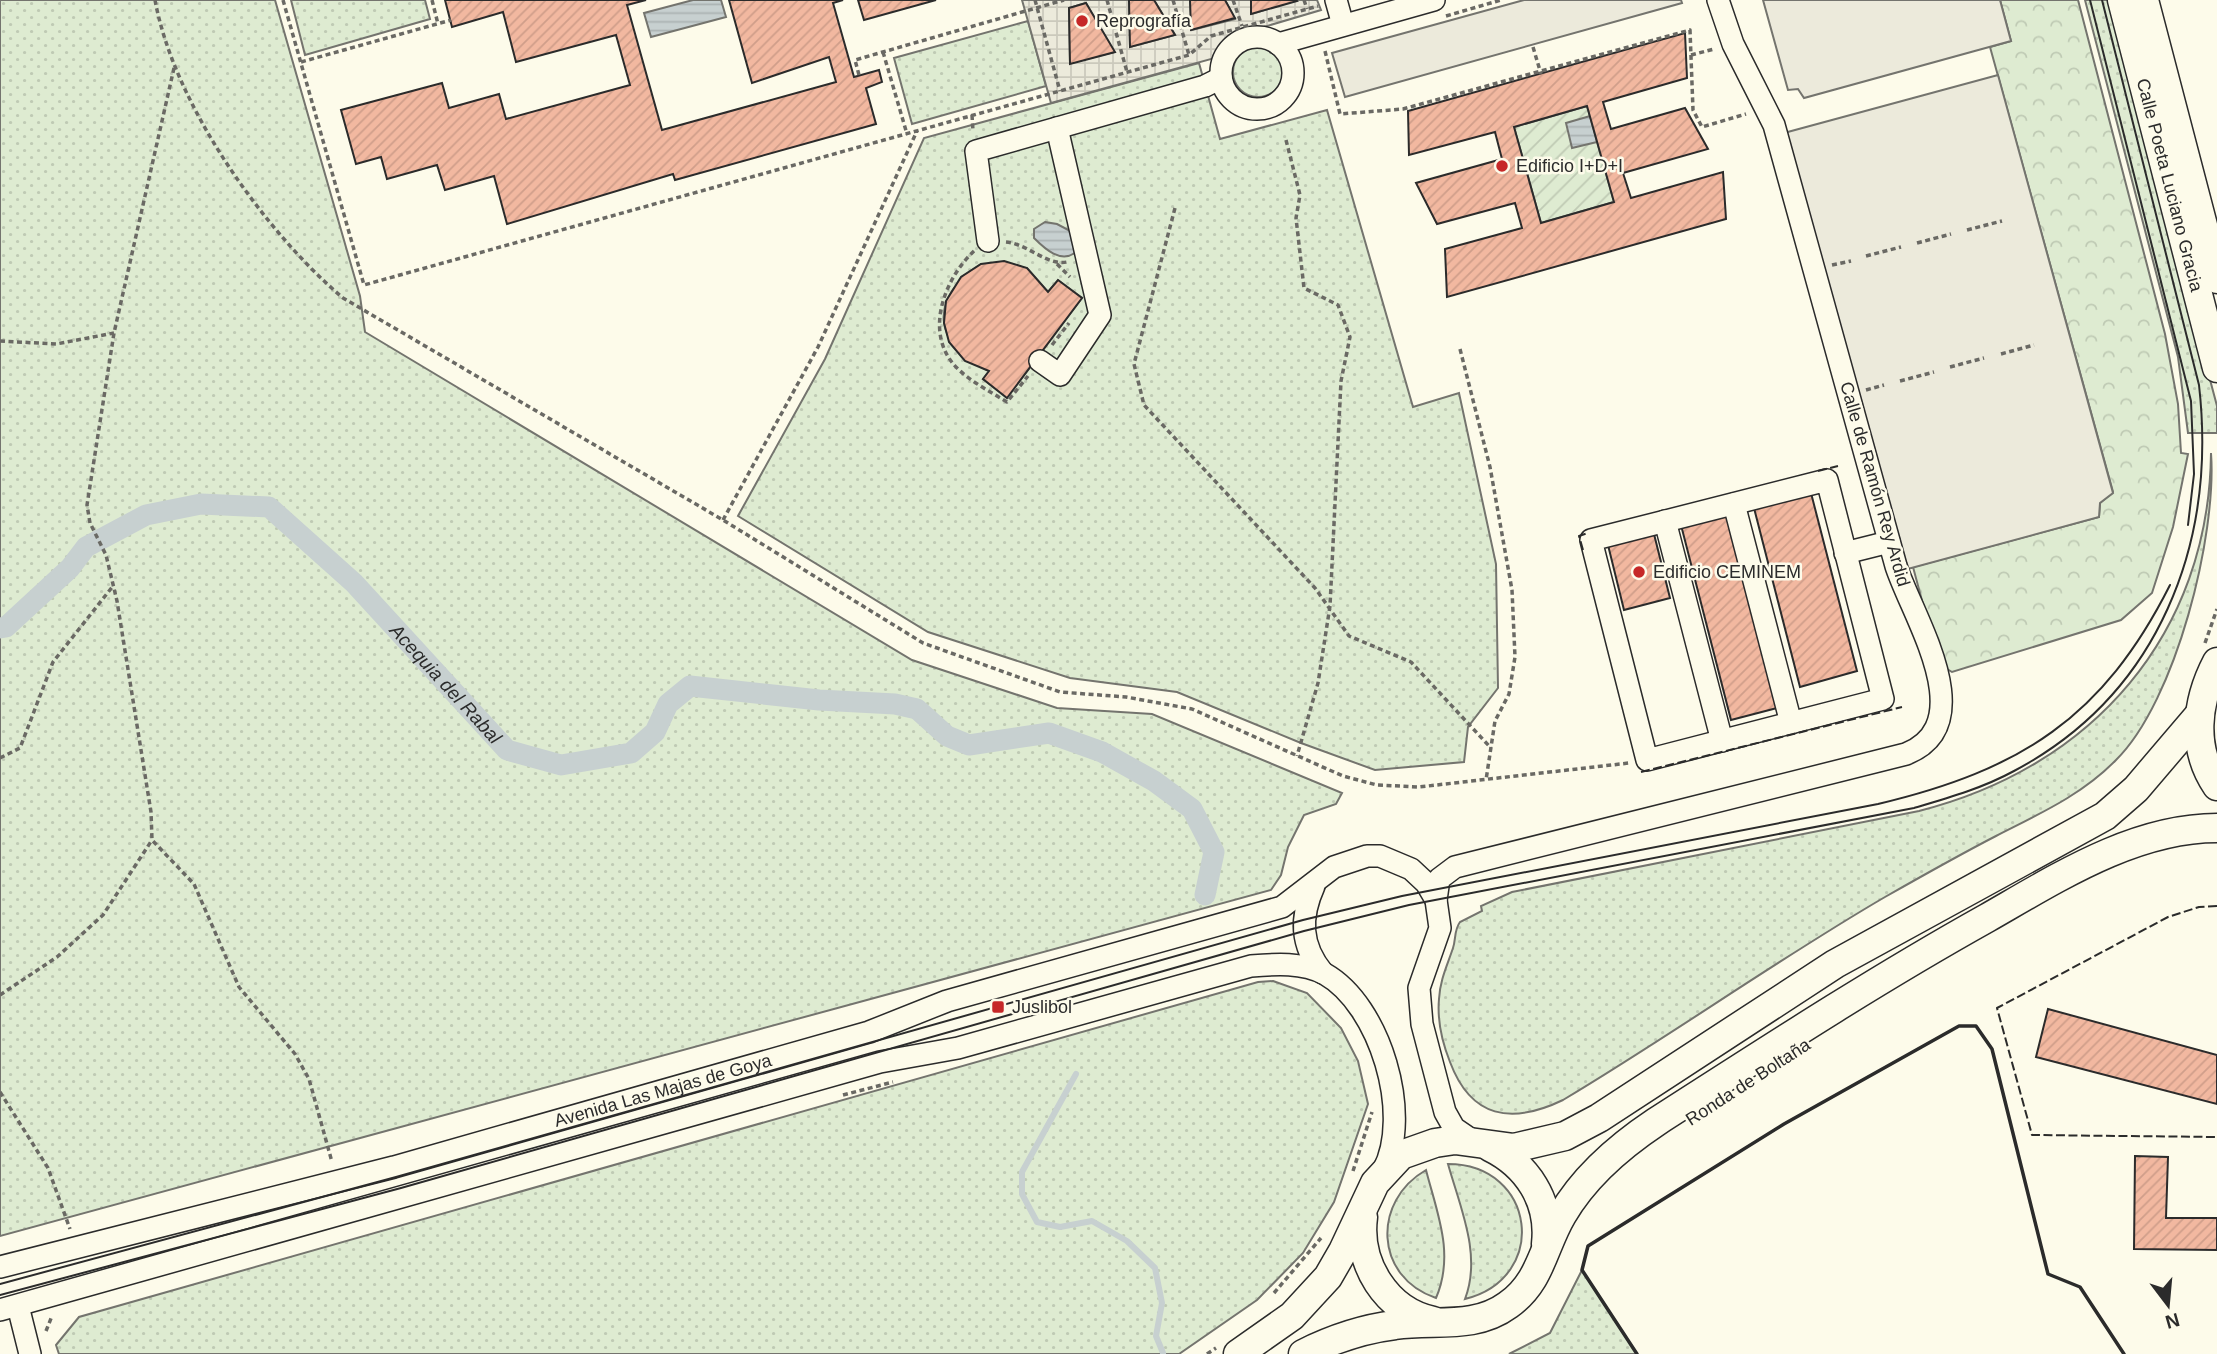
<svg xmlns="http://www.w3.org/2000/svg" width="2217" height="1354" font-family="Helvetica,sans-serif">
	<defs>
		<pattern id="grass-dots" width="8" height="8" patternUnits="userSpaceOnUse" patternTransform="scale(1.75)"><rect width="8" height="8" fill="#deebd1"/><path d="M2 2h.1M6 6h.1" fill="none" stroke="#bfcab4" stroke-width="1.8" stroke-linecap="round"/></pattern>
		<pattern id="forest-crowns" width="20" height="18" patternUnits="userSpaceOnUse" patternTransform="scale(1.75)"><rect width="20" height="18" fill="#deebd1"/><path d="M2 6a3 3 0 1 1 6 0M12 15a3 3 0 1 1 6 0" fill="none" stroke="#bfcab4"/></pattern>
		<pattern id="garden-furrows" width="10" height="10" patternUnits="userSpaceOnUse" patternTransform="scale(1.75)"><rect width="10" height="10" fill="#deebd1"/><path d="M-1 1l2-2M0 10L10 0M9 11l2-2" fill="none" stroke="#bfcab4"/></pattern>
		<pattern id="plaza-grid" width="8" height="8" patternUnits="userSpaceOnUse" patternTransform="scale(1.75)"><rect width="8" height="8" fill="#eceadb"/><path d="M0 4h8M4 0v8" fill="none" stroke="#cbc9bc"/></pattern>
		<pattern id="water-rules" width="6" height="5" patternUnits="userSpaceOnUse" patternTransform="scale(1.75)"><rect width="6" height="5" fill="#c7d0d0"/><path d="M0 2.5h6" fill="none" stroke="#abb3b3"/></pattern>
		<pattern id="building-hatch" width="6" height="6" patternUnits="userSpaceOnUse" patternTransform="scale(1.75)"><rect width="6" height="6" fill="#f2b8a0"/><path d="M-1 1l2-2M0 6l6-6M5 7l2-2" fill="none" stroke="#d09e8a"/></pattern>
	</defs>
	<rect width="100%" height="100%" fill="#fdfbea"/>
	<!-- grass -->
	<path fill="url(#grass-dots)" stroke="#74746e" stroke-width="2" fill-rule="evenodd" d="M 0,0 L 275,0 L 360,296 L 365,332 L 912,660 L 1057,708 L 1152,714 L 1342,793 L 1336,804 L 1304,815 L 1288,847 L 1281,875 L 1271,890 L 0,1236 Z
		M 291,0 L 425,0 L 430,19 L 305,55 Z
		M 2085,0 L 2109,0 L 2217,406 L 2217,433 L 2188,433 L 2178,357 Z
		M 1028,21 L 1046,86 L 912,124 L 894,58 Z
		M1233 72a25 25 0 1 1 50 0a25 25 0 1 1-50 0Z
		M 1199,63 L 1220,139 L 1327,110 L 1413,407 L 1459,393 L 1496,564 L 1498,688 L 1468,727 L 1464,762 L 1375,770 L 1301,743 L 1177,692 L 1070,678 L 928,632 L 738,516 L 825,359 L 924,138 ZM 981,264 L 1027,268 L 1048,292 L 1058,280 L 1082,298 L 1007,397 L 983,379 L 989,371 C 932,346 928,297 981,264 Z
		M 2211,453 C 2217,535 2176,701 2116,760 C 2082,795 2039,814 1996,836 C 1959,855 1922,876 1885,897 C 1775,961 1672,1035 1563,1100 C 1511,1125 1471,1118 1450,1062 C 1442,1042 1437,1022 1439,999 C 1440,980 1447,966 1453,948 C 1456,939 1454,930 1460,922 L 1482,911 L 1481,906 L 1512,892 L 1919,811 C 2093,767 2209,634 2211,453 Z
		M 1273,981 L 1307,993 L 1341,1028 L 1358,1061 L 1368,1104 L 1334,1202 L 1303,1253 L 1257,1300 L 1179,1354 L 59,1354 L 56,1345 L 79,1317 L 1258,982 Z
		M 1448,1164 C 1536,1164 1550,1278 1465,1299 C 1482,1255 1460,1207 1448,1164 Z
		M 1426,1170 C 1437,1213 1455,1254 1436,1298 C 1374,1277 1372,1201 1426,1170 Z
		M 1582,1270 L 1637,1354 L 1509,1354 L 1550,1333 Z"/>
	<!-- forest -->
	<path fill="url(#forest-crowns)" stroke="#74746e" stroke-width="2" d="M 2000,0 L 2078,0 L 2165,334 L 2178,404 L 2181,453 L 2188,454 L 2173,527 L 2152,593 L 2121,620 L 1952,672 L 1939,664 L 1913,567 L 2099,517 L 2100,503 L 2113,492 L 1990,47 L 2011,41 Z"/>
	<!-- garden -->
	<path fill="url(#garden-furrows)" stroke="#74746e" stroke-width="2" d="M 1587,106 L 1614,202 L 1541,223 L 1514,127 Z"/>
	<!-- parking -->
	<path fill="#eceadb" stroke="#74746e" stroke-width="2" d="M 1524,0 L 1681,0 L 1682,3 L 1345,97 L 1332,53 Z
		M 1763,0 L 2000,0 L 2011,41 L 1804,98 L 1798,89 L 1788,90 Z
		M 1998,75 L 2113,493 L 2100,503 L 2099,517 L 1904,570 L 1784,133 Z"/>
	<!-- plaza -->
	<path fill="url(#plaza-grid)" stroke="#74746e" stroke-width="2" fill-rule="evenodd" d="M 1022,0 L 1129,0 L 1130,47 L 1175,35 L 1154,0 L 1190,0 L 1192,30 L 1235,19 L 1225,0 L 1251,0 L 1252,14 L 1296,0 L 1317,0 L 1321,10 L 1230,37 L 1215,58 L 1051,103 ZM 1086,3 L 1114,52 L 1070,63 L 1069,8 Z"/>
	<!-- water -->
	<path fill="url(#water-rules)" stroke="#74746e" stroke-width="2" d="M 693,0 L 721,0 L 726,17 L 651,37 L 644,13 Z
		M 1590,116 L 1597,142 L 1572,148 L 1566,123 Z
		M 1045,222 L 1057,224 L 1074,233 L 1076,252 C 1061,264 1045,249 1034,238 L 1034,229 Z"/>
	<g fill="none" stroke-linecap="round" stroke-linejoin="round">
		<!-- stream -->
		<path stroke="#c7d0d0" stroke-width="6" d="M 1076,1074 L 1022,1172 L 1022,1194 L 1037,1222 L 1060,1227 L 1092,1221 L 1127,1241 L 1155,1268 L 1162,1303 L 1156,1336 L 1163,1353"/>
		<!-- canal -->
		<path stroke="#c7d0d0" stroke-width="21" id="s1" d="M 0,628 L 6,627 L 70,568 L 86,547 L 146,515 L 201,504 L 269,507 L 354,583 L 507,750 L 561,765 L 631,753 L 655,732 L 668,704 L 690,686 L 819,700 L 895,704 L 917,709 L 947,736 L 969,745 L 1049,733 L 1102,752 L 1154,781 L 1192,809 L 1214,852 L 1205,895"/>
	</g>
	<!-- building -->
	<path fill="url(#building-hatch)" stroke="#2b2b2b" stroke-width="2" fill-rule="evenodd" d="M 445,0 L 646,0 L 627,5 L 662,130 L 836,82 L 829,57 L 752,83 L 729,0 L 843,0 L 833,3 L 854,77 L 879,70 L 882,82 L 866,88 L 876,124 L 675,180 L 673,174 L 507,224 L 494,176 L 445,190 L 437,165 L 387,179 L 381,157 L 356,164 L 341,110 L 442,83 L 449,108 L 499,94 L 506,119 L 630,85 L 616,35 L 516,62 L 503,12 L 452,27 Z
		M 858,0 L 936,0 L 864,20 Z
		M 1129,0 L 1154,0 L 1175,35 L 1130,47 Z
		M 1190,0 L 1225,0 L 1235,18 L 1191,30 Z
		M 1251,0 L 1296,0 L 1297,1 L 1251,14 Z
		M 1086,3 L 1115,52 L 1070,64 L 1069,8 Z
		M 1685,33 L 1687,78 L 1603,102 L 1611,129 L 1685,108 L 1708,149 L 1623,173 L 1631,198 L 1723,172 L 1726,219 L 1447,297 L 1445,249 L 1522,228 L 1515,203 L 1437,224 L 1416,183 L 1502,159 L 1495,132 L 1409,155 L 1408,111 ZM 1587,106 L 1614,202 L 1541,223 L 1514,127 Z
		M 1004,261 L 1027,268 L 1048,292 L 1058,280 L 1082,298 L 1007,398 L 983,379 L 989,371 L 965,361 L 949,342 L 944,323 L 946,301 L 961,277 L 981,264 Z
		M 1811,493 L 1857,671 L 1800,687 L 1754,508 Z
		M 1727,513 L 1777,708 L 1731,720 L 1681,525 Z
		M 1654,534 L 1670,598 L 1624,610 L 1608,545 Z
		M 2048,1009 L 2217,1055 L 2217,1104 L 2036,1057 Z
		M 2135,1156 L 2168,1157 L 2166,1218 L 2217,1218 L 2217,1250 L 2134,1249 Z"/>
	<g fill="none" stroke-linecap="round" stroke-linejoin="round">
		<defs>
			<g id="minor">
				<path d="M 1336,0 L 1343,25"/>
				<circle cx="1257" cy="73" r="36"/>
				<path d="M 1278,44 L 1434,0"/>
				<path d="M 988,241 L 976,151 L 1205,86 L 1221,78"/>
				<path d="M 1040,361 L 1060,375 L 1100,315 L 1057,128"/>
				<path d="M 1827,480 L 1883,699 L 1647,760 L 1591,540 Z"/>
				<path d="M 1734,504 L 1791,723"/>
				<path d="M 1665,521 L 1722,741"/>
				<path d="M 1845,553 L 1889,542"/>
				<path d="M 1314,886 C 1300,917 1300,945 1323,973"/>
				<path d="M 1436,900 L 1439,879 L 1455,867 L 1906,754 C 1983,723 1912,616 1896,566 L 1774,125 L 1733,44 L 1718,0"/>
				<path id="s2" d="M 0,1267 L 394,1167 L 869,1032 L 947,1001 L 1282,907 L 1334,867 L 1367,856 L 1380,856 L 1411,869 L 1426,883 L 1436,900 L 1440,928 L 1419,988 L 1422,1024 L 1445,1112 L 1454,1128 L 1473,1141"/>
				<path d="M 18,1306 L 30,1354"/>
				<path d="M 0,1310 L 880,1062 L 958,1048 L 1251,966 C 1275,964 1303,962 1325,974 C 1380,1005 1413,1115 1383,1171"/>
			</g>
			<g id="major">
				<path id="s3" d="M 2122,0 L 2217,368"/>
				<path d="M 2144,0 L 2217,279"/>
				<path d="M 2217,662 C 2196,702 2191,748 2217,786"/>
				<path d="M 1490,1147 C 1527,1165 1551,1201 1546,1244"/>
				<path d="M 1363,1217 C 1357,1263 1386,1311 1433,1321"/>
				<path d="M 1238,1354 L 1292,1316 L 1328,1277 L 1343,1251 L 1375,1183 L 1401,1155 L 1435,1143 L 1455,1140 L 1514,1148 L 1565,1136 L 1599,1118 L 1835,964 L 2105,816 L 2136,789 L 2199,715"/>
				<path d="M 1303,1354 C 1333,1339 1362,1329 1395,1325 C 1434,1319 1474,1330 1508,1305 C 1541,1282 1543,1247 1562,1215 C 1584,1177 1620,1146 1656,1122 C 1765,1052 1874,981 1987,918 C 2057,878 2134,828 2217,828"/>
			</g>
		</defs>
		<!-- minor casing -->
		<use href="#minor" stroke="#2b2b2b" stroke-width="24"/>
		<!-- major casing -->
		<use href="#major" stroke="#2b2b2b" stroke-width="31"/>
		<!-- path -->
		<path stroke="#6a6964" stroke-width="3.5" stroke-dasharray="5 3.5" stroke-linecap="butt" d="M 155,0 C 174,104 263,230 343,298 L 723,520 L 923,643 L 1060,692 L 1126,697 L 1192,709 L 1343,776 L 1377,785 L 1419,787 L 1629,763
			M 283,0 L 364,285 L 1189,55 L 1211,36 L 1318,6
			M 432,0 L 438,24
			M 1035,0 L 1060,91
			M 1107,0 L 1127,72
			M 1173,0 L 1189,55
			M 1233,0 L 1242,26
			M 1304,0 L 1307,9
			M 1446,16 L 1501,0
			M 1533,47 L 1541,74
			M 1325,51 L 1340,114 L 1403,109 L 1690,30 L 1693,110 L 1702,127 L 1746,114
			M 883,52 L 907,134
			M 1691,55 L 1714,49
			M 301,62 L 451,20
			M 174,68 L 114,333 L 87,505 L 90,523 L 106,555 L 117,601 L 151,812 L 152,840 L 194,884 L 239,987 L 295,1054 L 309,1079 L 332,1162
			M 859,75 L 855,60 L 1064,0
			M 972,115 L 973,131
			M 1286,140 L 1300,195 L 1296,218 L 1304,288 L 1338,305 L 1350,337 L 1341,381 L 1330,606 L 1318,683 L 1297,756
			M 1175,208 L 1134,364 L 1144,405 L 1315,588 L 1349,636 L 1411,662 L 1491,748
			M 1967,230 L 2002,221
			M 1006,242 C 1028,244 1047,266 1067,262
			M 1917,243 L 1951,234
			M 974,251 C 944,279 923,334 957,368 C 971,382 991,392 1007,402 L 1028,376
			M 1866,256 L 1901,247
			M 1057,264 L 1070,277
			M 1832,265 L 1851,261
			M 0,341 L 56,344 L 114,333
			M 1052,345 L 1069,323
			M 1460,349 L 1490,467 L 1512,590 L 1515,657 L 1509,694 L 1495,721 L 1486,780
			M 2001,354 L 2034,345
			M 1950,367 L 1984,358
			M 1900,381 L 1934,372
			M 1866,390 L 1884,385
			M 723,520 L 818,347 L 917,131
			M 2205,643 L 2217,609
			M 0,758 L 20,748 L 53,662 L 113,586
			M 0,995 L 57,957 L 103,915 L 152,840
			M 0,1092 L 48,1168 L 70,1229
			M 843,1095 L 893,1082
			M 1353,1171 L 1372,1112
			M 1274,1293 L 1321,1238
			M 46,1331 L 52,1316
			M 1207,1354 L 1216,1348"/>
		<!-- minor -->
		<use href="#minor" stroke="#fdfbea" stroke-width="21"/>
		<!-- major -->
		<use href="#major" stroke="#fdfbea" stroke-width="28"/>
		<!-- tram -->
		<path stroke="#2b2b2b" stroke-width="2" d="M 2090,0 L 2191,401 L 2194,474 L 2188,525
			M 0,1284 L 396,1177 L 1303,920 L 1402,896 L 1878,804 C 2021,770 2103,718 2170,585
			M 0,1295 L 401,1188 L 1304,931 L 1409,905 L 1914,808 C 1948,798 1983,788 2014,771 C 2159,694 2217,544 2199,385 L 2102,0"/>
		<!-- fence -->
		<path stroke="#2b2b2b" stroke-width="2" stroke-dasharray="9 3.5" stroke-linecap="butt" d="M 1818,471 L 1838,466
			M 1583,550 L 1579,536 L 1588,533
			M 1641,772 L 1902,707
			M 2217,906 L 2199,907 L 2168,917 L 1997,1008 L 2032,1135 L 2217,1137"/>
		<!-- wall -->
		<path stroke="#2b2b2b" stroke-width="3.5" d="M 1637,1354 L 1582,1270 L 1588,1246 L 1784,1124 L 1959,1026 L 1976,1026 L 1992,1049 L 2048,1274 L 2080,1287 L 2124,1354"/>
	</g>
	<!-- markers -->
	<g fill="#c62828" stroke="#fdfbea" stroke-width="2.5">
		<circle cx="1082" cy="21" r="7"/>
		<circle cx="1502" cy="166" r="7"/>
		<circle cx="1639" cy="572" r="7"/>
		<rect x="991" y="1000" width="14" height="14" rx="3.5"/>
	</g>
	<g text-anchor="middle" stroke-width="5" stroke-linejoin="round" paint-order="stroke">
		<!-- poi labels -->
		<g font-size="18" fill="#2b2b2b" stroke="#fdfbea" text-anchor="start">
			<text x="1096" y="27">Reprografía</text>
			<text x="1516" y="172">Edificio I+D+I</text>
			<text x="1653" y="578">Edificio CEMINEM</text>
			<text x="1012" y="1013">Juslibol</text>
		</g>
		<!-- street labels -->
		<g font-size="18" fill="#2b2b2b" stroke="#fdfbea">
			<text dy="6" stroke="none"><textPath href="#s3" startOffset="191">Calle Poeta Luciano Gracia</textPath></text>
			<text transform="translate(1875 484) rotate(74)" y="6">Calle de Ramón Rey Ardid</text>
			<text transform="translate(1748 1082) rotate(-33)" y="6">Ronda de Boltaña</text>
			<text dy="6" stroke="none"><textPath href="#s2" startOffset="686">Avenida Las Majas de Goya</textPath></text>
		</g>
		<!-- water labels -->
		<g font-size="19" font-style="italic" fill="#2b2b2b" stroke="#fdfbea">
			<text dy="7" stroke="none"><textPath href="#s1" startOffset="562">Acequia del Rabal</textPath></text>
		</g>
	</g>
	<!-- north arrow -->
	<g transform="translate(2168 1305) rotate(164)" stroke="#fdfbea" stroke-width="5" paint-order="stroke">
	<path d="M0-5L12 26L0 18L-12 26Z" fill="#2b2b2b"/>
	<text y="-10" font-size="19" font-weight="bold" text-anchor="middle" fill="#2b2b2b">N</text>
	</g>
</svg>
